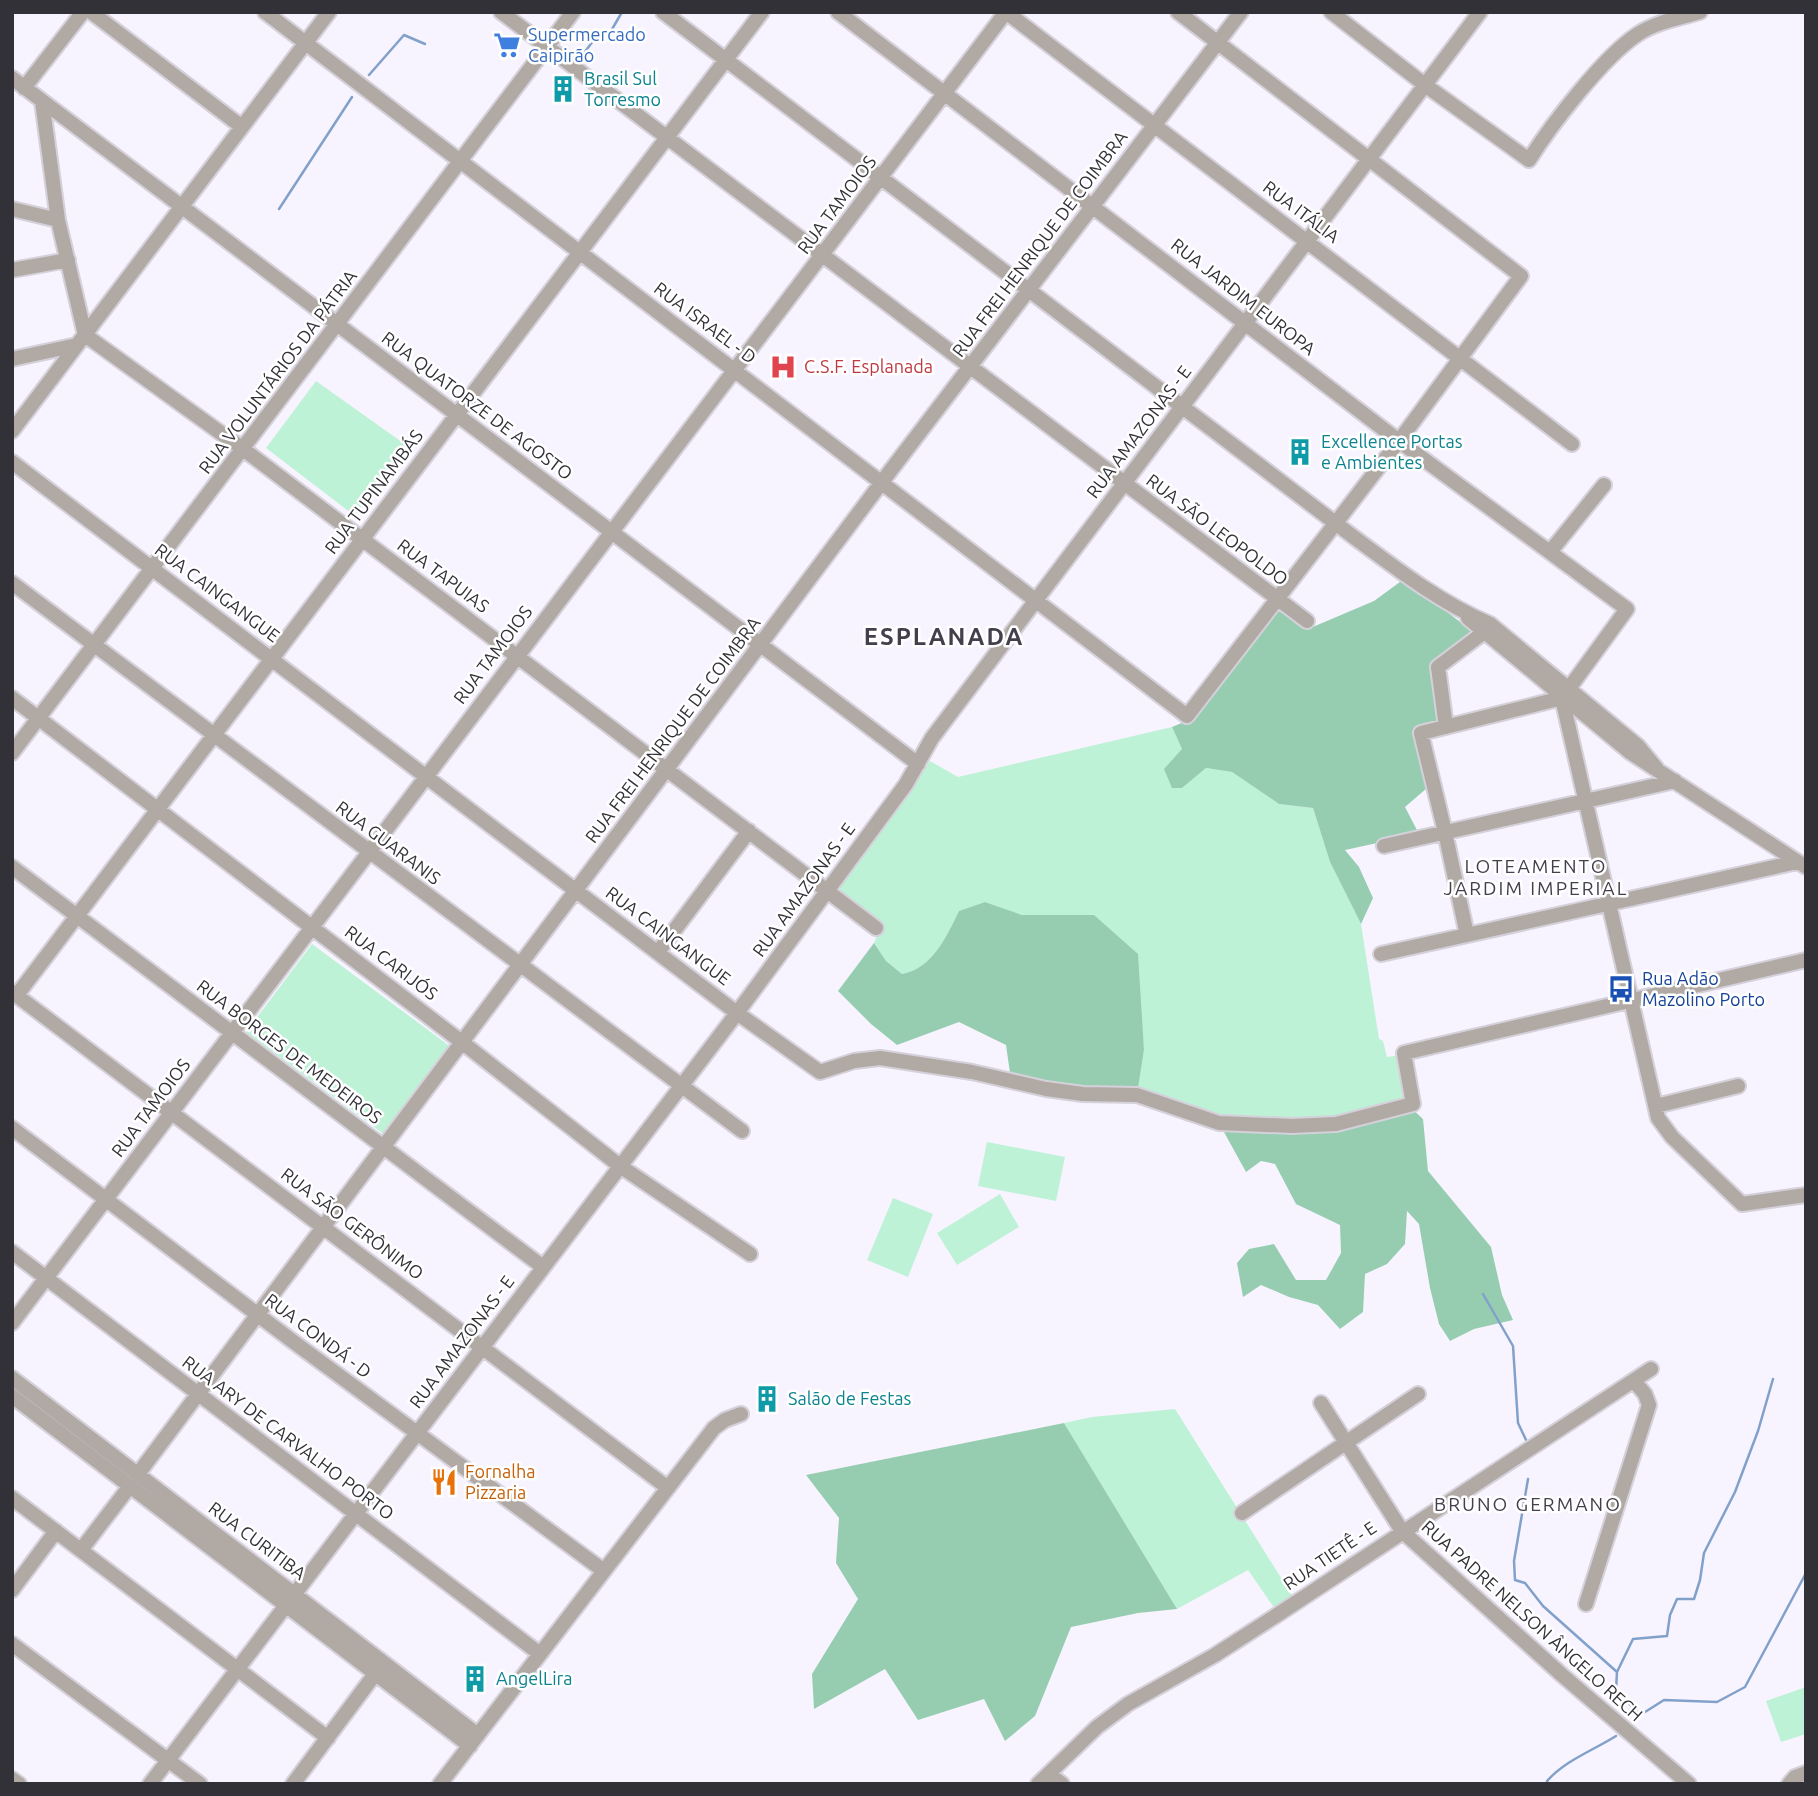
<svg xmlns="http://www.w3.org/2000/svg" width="1818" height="1796" font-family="Ubuntu,sans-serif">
	<rect width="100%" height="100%" fill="#f8f4ff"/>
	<!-- green -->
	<path fill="#bdf2d6" d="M 316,381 L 406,445 L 355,516 L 266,448 Z
		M 1172,727 L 1182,749 L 1182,788 L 1206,768 L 1232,772 L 1279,804 L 1313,808 L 1330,862 L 1361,924 L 1379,1039 L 1383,1041 L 1387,1057 L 1400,1055 L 1409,1105 L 1336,1124 L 1219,1123 L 1137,1095 L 1144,1050 L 1140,1003 L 1094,915 L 1022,915 L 985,902 L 959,911 C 946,937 933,968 902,974 L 886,961 L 874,943 L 881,927 L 838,890 L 887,824 L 930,761 L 958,777 Z
		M 312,944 L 451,1047 L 385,1135 L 246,1032 Z
		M 987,1142 L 1065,1157 L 1056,1201 L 978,1186 Z
		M 1000,1194 L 1019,1227 L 957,1265 L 937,1233 Z
		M 893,1198 L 933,1214 L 908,1277 L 867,1260 Z
		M 1175,1409 L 1295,1600 L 1277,1612 L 1248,1570 L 1177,1609 L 1064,1423 L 1092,1417 Z
		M 1806,1687 L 1806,1734 L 1781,1742 L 1766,1701 Z"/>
	<!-- forest -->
	<path fill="#96cdb0" d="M 1404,579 L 1472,631 L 1431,665 L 1441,724 L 1415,731 L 1427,788 L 1405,807 L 1419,834 L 1345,850 L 1359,867 L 1373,898 L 1361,924 L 1330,862 L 1313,808 L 1279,804 L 1232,772 L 1206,768 L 1182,788 L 1172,788 L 1164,769 L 1182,749 L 1172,727 L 1191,719 L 1277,608 L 1308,629 L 1374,601 Z
		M 985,902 L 1022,915 L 1094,915 L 1138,954 L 1144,1050 L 1137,1095 L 1011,1080 L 1006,1045 L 959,1022 L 897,1045 L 871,1024 L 838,991 L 874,943 L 886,961 L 902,974 C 933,968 946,937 959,911 Z
		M 1409,1106 L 1423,1119 L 1428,1171 L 1491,1247 L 1502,1295 L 1513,1320 L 1474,1329 L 1450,1341 L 1439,1324 L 1430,1288 L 1419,1224 L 1407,1211 L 1405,1244 L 1387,1264 L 1365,1274 L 1363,1312 L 1340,1329 L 1318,1305 L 1289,1297 L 1261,1285 L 1243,1297 L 1237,1263 L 1249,1249 L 1274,1244 L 1296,1280 L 1326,1280 L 1341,1253 L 1340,1225 L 1296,1204 L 1275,1164 L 1261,1161 L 1246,1172 L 1219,1123 L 1292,1126 Z
		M 1064,1423 L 1177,1609 L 1138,1613 L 1071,1627 L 1035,1716 L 1005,1741 L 984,1699 L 918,1720 L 885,1669 L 814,1709 L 812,1674 L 858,1599 L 836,1563 L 839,1518 L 806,1475 Z"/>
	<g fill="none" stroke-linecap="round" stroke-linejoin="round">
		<!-- stream -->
		<path stroke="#82a1ca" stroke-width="2.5" d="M 569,55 L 581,57 L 596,37 L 611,31 L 622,12
			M 369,75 L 404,35 L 425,44
			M 279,209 L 352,97
			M 1483,1294 L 1513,1346 L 1518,1423 L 1527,1442
			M 1528,1479 L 1514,1561 L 1515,1580 L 1525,1583 L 1543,1606 L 1617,1672 L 1616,1690 L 1640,1715
			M 1617,1672 L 1633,1639 L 1667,1636 L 1670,1615 L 1677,1599 L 1694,1599 L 1700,1580 L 1704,1553 L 1735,1492 L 1758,1431 L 1773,1379
			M 1634,1719 L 1664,1700 L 1717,1702 L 1745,1687 L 1806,1573
			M 1548,1784 L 1547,1781 C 1566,1760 1592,1751 1616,1736"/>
		<defs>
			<path id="minor" d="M 91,12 L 242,127
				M 265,12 L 1187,716 L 1399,441 L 1521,276 L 1178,12
				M 501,12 L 1307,621
				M 663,12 L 1355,538 C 1398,570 1441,603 1490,624 L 1638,746 L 1657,769
				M 838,12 L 1399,441 L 1627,609 L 1562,698
				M 1006,12 L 1572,444
				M 1331,12 L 1425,85 L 1529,160 C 1551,125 1604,56 1638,34 C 1656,22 1680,18 1700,12
				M 12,78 L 918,764
				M 24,88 L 83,12
				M 42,101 L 58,220 L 85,335 L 243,449 L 876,928
				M 12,209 L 58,220
				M 12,270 L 68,260
				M 12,359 L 77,345
				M 12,431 L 329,12
				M 12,462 L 737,1013 L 820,1072 L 854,1061 L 880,1058 L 972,1072 L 1046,1089 L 1083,1094 L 1137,1095 L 1219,1123 L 1292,1126 L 1336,1124 L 1413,1104 L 1404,1053 L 1806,960
				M 1550,552 L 1604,485
				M 12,583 L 742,1131
				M 1468,618 L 1631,753 L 1806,867
				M 12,698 L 463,1043 L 620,1166 L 750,1254
				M 1562,698 L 1658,1118 L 1672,1137 L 1742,1204 L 1806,1195
				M 1446,727 L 1438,667 L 1483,633
				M 12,753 L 573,12
				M 1384,846 L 1675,781
				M 12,867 L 543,1267
				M 1467,935 L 1445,832 L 1421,733 L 1562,698
				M 658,952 L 749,831
				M 1381,954 L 1797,862
				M 12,992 L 668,1488
				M 17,995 L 762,12
				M 1656,1106 L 1738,1086
				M 12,1128 L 295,1343 L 604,1571
				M 12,1252 L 540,1654
				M 12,1323 L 1006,12
				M 12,1378 L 478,1735
				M 12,1396 L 470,1746
				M 1321,1403 L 1402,1531 L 1562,1675 L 1689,1784
				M 138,1474 L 891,470 L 1241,12
				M 12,1498 L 328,1738
				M 1242,1513 L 1418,1394
				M 81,1550 L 130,1486
				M 12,1590 L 56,1531
				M 1586,1604 L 1649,1405 L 1645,1394 L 1634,1381
				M 12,1644 L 200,1784
				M 1049,1774 L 1062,1784
				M 12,1779 L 19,1784
				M 150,1784 L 737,1013 L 906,784 L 932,738 L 1480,12
				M 293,1784 L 375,1674
				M 440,1784 L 714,1428 L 725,1420 L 741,1414
				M 1038,1784 L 1097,1727 L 1128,1704 L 1215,1655 L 1277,1615 L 1651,1369
				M 1789,1784 L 1795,1777 L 1806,1773"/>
		</defs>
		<!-- minor casing -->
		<use href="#minor" stroke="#d5d1db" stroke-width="18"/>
		<!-- minor -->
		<use href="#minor" stroke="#b0a9a4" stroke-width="14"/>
	</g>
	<!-- icons -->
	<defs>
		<symbol id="supermarket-bare" viewBox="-9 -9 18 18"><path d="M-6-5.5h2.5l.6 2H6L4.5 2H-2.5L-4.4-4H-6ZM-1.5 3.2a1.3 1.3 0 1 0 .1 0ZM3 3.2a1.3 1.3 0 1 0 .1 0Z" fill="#3f7fe0" stroke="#fff" stroke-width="2.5" paint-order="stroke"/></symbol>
		<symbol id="building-bare" viewBox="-9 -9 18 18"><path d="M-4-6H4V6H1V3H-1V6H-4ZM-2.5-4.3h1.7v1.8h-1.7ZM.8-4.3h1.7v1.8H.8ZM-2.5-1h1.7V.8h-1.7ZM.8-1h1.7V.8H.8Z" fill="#0f9aa8" stroke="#fff" stroke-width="2.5" paint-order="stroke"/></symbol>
		<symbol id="hospital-bare" viewBox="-9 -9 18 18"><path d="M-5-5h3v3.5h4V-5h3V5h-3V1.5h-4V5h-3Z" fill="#e0444e" stroke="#fff" stroke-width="2.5" paint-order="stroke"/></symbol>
		<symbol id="bus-bare" viewBox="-9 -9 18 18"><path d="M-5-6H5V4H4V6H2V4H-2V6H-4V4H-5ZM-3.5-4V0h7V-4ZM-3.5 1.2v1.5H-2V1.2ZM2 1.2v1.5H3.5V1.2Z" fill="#1a4fb4" stroke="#fff" stroke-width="2.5" paint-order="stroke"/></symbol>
		<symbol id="restaurant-bare" viewBox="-9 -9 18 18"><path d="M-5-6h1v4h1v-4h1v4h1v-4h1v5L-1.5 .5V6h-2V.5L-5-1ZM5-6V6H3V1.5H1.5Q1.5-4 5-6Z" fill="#e8710a" stroke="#fff" stroke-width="2.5" paint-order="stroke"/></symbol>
	</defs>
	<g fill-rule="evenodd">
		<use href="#supermarket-bare" x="488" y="26" width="38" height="38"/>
		<use href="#building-bare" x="544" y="70" width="38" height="38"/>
		<use href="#hospital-bare" x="764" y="348" width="38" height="38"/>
		<use href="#building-bare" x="1281" y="433" width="38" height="38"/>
		<use href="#bus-bare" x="1602" y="970" width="38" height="38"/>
		<use href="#building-bare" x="748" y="1380" width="38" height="38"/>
		<use href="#restaurant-bare" x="425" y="1463" width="38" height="38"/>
		<use href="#building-bare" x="456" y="1660" width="38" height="38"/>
	</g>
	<g text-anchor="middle" stroke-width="5" stroke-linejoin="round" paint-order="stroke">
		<!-- shop labels -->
		<g font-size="18" fill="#366cbe" stroke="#fff" text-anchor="start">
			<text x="528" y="41">Supermercado<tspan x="528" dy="21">Caipirão</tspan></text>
		</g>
		<!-- culture labels -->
		<g font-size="18" fill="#0d838f" stroke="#fff" text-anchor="start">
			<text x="584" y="85">Brasil Sul<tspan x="584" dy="21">Torresmo</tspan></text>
			<text x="1321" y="448">Excellence Portas<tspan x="1321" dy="21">e Ambientes</tspan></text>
			<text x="788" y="1405">Salão de Festas</text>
			<text x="496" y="1685">AngelLira</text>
		</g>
		<!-- street labels -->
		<g font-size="18" fill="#333138" stroke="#fff">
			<text transform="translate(837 205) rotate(-53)" y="6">RUA TAMOIOS</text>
			<text transform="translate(1301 212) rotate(37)" y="6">RUA ITÁLIA</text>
			<text transform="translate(1040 244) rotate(-53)" y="6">RUA FREI HENRIQUE DE COIMBRA</text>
			<text transform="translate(1243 297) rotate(38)" y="6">RUA JARDIM EUROPA</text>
			<text transform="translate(705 323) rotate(37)" y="6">RUA ISRAEL - D</text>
			<text transform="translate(278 372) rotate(-53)" y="6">RUA VOLUNTÁRIOS DA PÁTRIA</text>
			<text transform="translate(477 406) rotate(37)" y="6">RUA QUATORZE DE AGOSTO</text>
			<text transform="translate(1139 432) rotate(-53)" y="6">RUA AMAZONAS - E</text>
			<text transform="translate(374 492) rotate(-53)" y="6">RUA TUPINAMBÁS</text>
			<text transform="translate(1217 530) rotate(37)" y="6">RUA SÃO LEOPOLDO</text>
			<text transform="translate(443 576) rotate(37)" y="6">RUA TAPUIAS</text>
			<text transform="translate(217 593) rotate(37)" y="6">RUA CAINGANGUE</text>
			<text transform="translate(493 655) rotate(-53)" y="6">RUA TAMOIOS</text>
			<text transform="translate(673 730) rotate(-53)" y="6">RUA FREI HENRIQUE DE COIMBRA</text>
			<text transform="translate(388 843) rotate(37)" y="6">RUA GUARANIS</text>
			<text transform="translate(804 890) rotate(-54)" y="6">RUA AMAZONAS - E</text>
			<text transform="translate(668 936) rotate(37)" y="6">RUA CAINGANGUE</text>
			<text transform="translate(391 963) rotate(37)" y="6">RUA CARIJÓS</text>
			<text transform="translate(289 1052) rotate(37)" y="6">RUA BORGES DE MEDEIROS</text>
			<text transform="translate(151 1108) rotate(-53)" y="6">RUA TAMOIOS</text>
			<text transform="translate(352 1224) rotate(37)" y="6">RUA SÃO GERÔNIMO</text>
			<text transform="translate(318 1336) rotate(37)" y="6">RUA CONDÁ - D</text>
			<text transform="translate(462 1342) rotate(-53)" y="6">RUA AMAZONAS - E</text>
			<text transform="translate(288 1438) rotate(37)" y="6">RUA ARY DE CARVALHO PORTO</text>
			<text transform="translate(257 1541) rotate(37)" y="6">RUA CURITIBA</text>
			<text transform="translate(1330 1556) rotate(-34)" y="6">RUA TIETÊ - E</text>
			<text transform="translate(1532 1621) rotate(42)" y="6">RUA PADRE NELSON ÂNGELO RECH</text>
		</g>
		<!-- health labels -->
		<g font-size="18" fill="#be3a42" stroke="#fff" text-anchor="start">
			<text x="804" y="373">C.S.F. Esplanada</text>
		</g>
		<!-- transit labels -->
		<g font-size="18" fill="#164399" stroke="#fff" text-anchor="start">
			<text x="1642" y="985">Rua Adão<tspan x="1642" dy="21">Mazolino Porto</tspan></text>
		</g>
		<!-- food labels -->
		<g font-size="18" fill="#c56008" stroke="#fff" text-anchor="start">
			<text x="465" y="1478">Fornalha<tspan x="465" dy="21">Pizzaria</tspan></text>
		</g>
		<!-- neighbourhood labels -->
		<g font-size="19" letter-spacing="2" fill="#443f4d" stroke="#fff">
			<text x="1536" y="873">LOTEAMENTO<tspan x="1536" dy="22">JARDIM IMPERIAL</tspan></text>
			<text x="1528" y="1511">BRUNO GERMANO</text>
		</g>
		<!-- district labels -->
		<g font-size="24" font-weight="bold" letter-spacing="2" fill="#443f4d" stroke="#fff">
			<text x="944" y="645">ESPLANADA</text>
		</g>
	</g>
	<!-- border -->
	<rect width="1818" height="1796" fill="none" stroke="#333138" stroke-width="28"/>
</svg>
